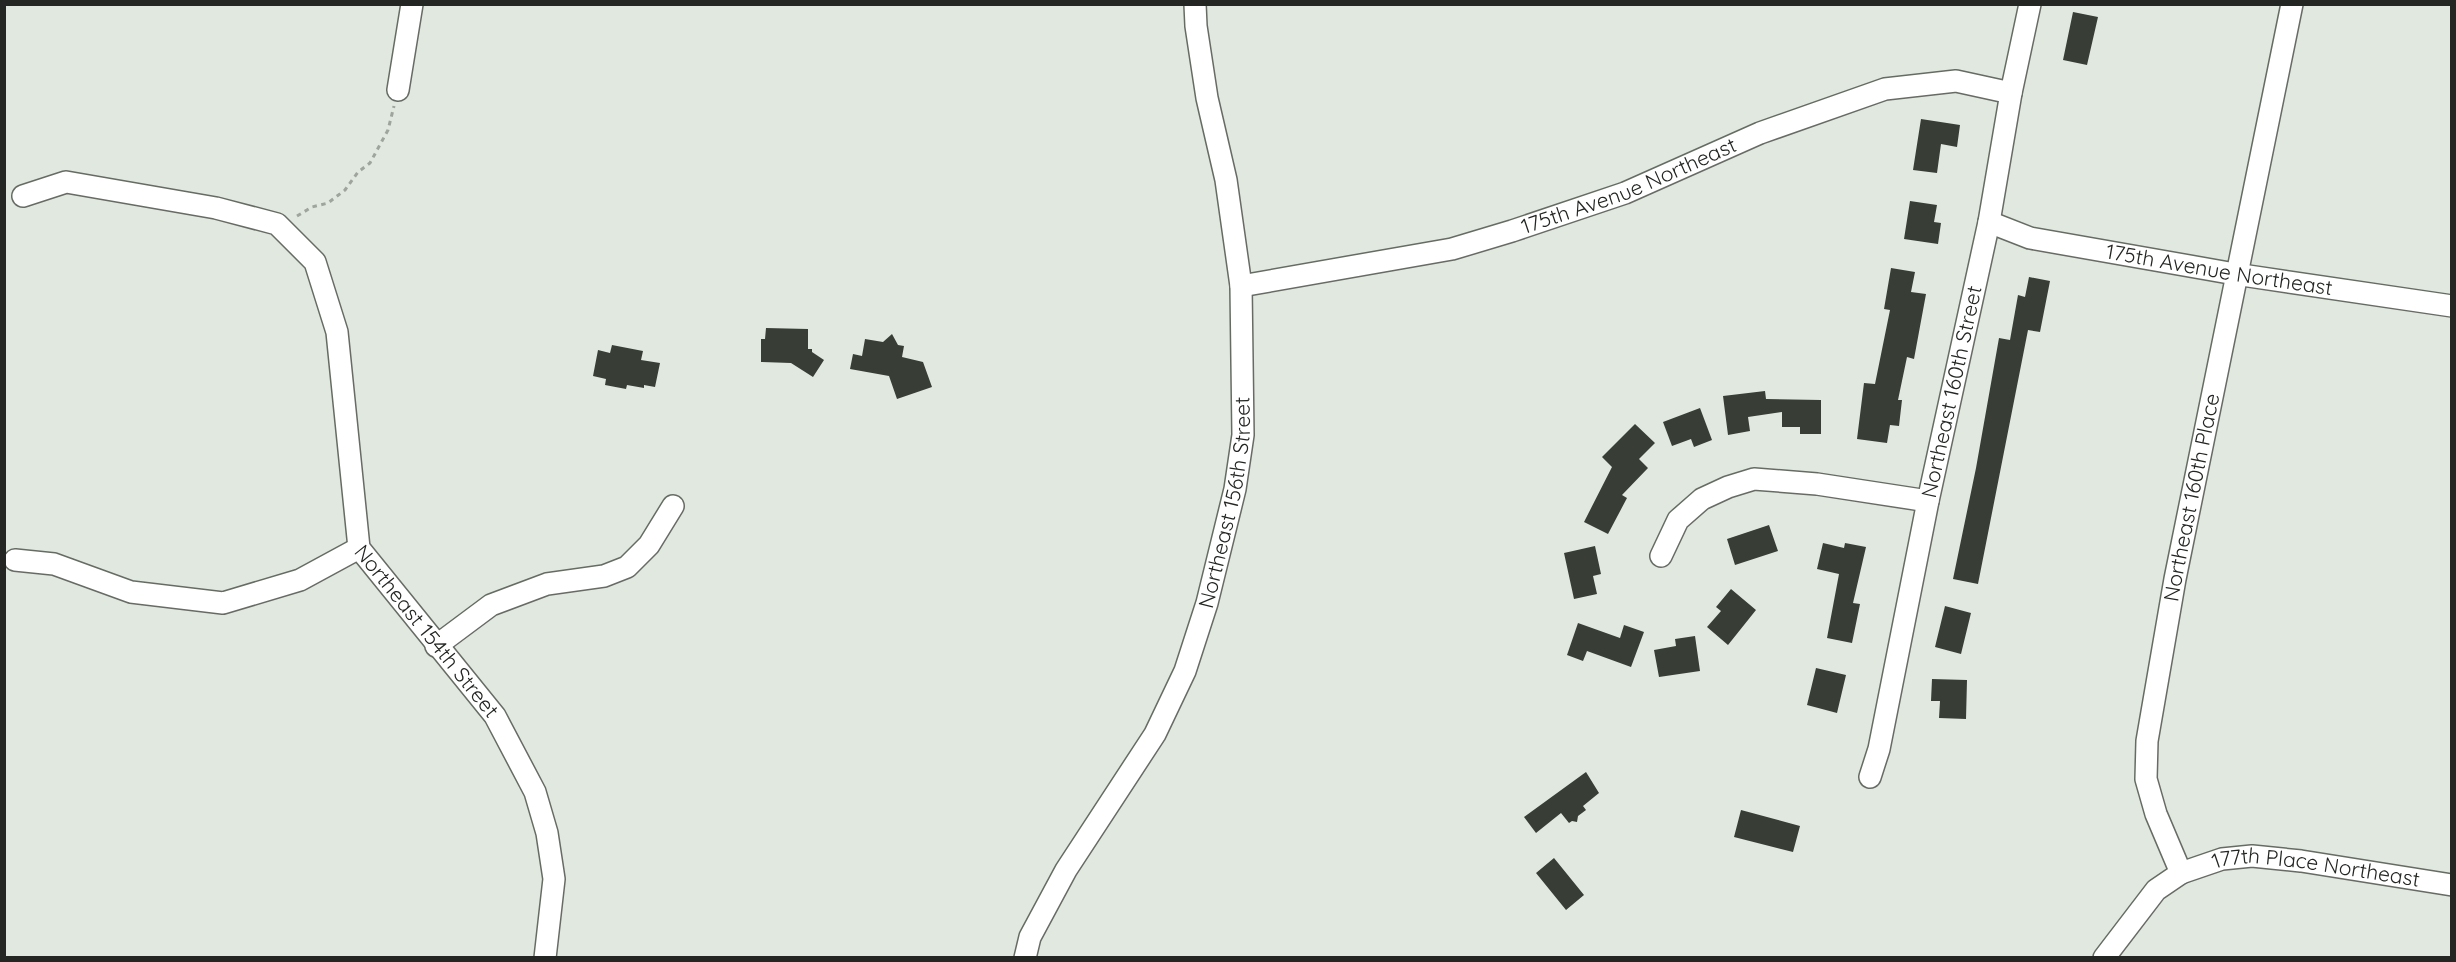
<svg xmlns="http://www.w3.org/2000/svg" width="2456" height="962" font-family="Quicksand,sans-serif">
	<rect width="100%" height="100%" fill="#e1e8df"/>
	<!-- building -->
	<path fill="#383e36" d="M 2073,12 L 2098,17 L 2087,65 L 2063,60 Z
		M 1921,119 L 1960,125 L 1957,147 L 1941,144 L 1937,173 L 1913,170 Z
		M 1910,201 L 1937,205 L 1934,222 L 1941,223 L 1938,244 L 1904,239 Z
		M 1891,268 L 1915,272 L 1911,292 L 1926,294 L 1914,359 L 1907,357 L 1898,400 L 1902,400 L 1899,426 L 1890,425 L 1887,443 L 1857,439 L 1864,383 L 1875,384 L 1890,310 L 1884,309 Z
		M 2029,277 L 2050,281 L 2040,332 L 2028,330 L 1978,584 L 1953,579 L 1976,468 L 1999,338 L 2010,340 L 2018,295 L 2025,297 Z
		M 766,328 L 808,329 L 808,349 L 812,349 L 812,352 L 824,360 L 813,377 L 791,363 L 761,362 L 761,339 L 765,339 Z
		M 892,334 L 898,345 L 904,346 L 902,357 L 923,362 L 932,387 L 897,399 L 889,376 L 850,369 L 853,354 L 862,356 L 865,339 L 883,342 Z
		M 612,345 L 643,351 L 641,360 L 660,363 L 655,387 L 644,385 L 644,388 L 627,385 L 626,389 L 605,385 L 606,379 L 593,376 L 598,350 L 610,353 Z
		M 1765,391 L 1766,399 L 1821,400 L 1821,434 L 1800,434 L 1800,427 L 1782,427 L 1782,412 L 1748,417 L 1750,431 L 1728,435 L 1723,396 Z
		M 1700,408 L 1712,440 L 1694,447 L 1691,439 L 1672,446 L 1663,422 Z
		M 1635,424 L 1655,443 L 1639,459 L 1648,468 L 1622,495 L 1627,498 L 1608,534 L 1584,522 L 1612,467 L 1602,457 Z
		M 1769,525 L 1778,551 L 1735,565 L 1727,539 Z
		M 1823,543 L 1844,548 L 1845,543 L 1866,547 L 1853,603 L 1860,604 L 1852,643 L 1827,638 L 1839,574 L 1817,569 Z
		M 1595,546 L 1601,574 L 1593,576 L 1597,594 L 1574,599 L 1564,553 Z
		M 1731,589 L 1756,610 L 1728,645 L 1707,627 L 1721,611 L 1716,607 Z
		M 1945,606 L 1971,613 L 1961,654 L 1935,647 Z
		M 1578,623 L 1620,638 L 1624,625 L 1644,632 L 1631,667 L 1587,651 L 1583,661 L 1567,655 Z
		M 1695,636 L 1700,671 L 1659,677 L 1654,650 L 1676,646 L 1675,639 Z
		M 1816,668 L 1846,675 L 1837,713 L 1807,705 Z
		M 1932,679 L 1967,680 L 1966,719 L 1939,718 L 1940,701 L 1931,701 Z
		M 1586,772 L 1599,793 L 1583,806 L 1586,810 L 1578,816 L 1577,822 L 1572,821 L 1569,823 L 1561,813 L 1536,833 L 1524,817 Z
		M 1741,810 L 1800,826 L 1793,852 L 1734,837 Z
		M 1554,858 L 1584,895 L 1566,910 L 1536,873 Z"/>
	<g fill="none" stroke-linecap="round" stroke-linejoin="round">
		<defs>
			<g id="minor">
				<path d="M 398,90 L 412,4"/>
				<path id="s1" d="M 23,196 L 66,182 L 216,208 L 277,224 L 315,262 L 337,332 L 359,548 L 495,716 L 535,792 L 547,833 L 554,879 L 545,958"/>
				<path id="s2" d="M 1989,222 L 2030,238 L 2235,274 L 2452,306"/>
				<path id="s3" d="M 1241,286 L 1452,249 L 1512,231 L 1625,193 L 1760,133 L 1885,89 L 1956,81 L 2011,93"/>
				<path d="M 1661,556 L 1678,520 L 1702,499 L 1728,487 L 1754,479 L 1817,484 L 1928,501"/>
				<path d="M 15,560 L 54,564 L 131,592 L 223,603 L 300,580 L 359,548"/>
				<path d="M 436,646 L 491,605 L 547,584 L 604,576 L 627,567 L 649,545 L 673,506"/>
				<path id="s4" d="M 1870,777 L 1879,749 L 1928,501 L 1989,222 L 2011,93 L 2030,4"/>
				<path id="s5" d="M 2181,873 L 2222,859 L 2252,856 L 2301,861 L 2452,885"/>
				<path id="s6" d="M 1025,958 L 1030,937 L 1066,870 L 1155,734 L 1185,671 L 1207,603 L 1235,489 L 1243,435 L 1241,286 L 1226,180 L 1207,98 L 1196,26 L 1195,4"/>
				<path id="s7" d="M 2104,958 L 2156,890 L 2181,873 L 2156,814 L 2146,779 L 2147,741 L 2175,579 L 2292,4"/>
			</g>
		</defs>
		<!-- minor casing -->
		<use href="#minor" stroke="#666c64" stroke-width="24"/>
		<!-- path -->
		<path stroke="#9fa59d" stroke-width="3" stroke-dasharray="4.5 4.5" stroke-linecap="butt" d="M 297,216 L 312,207 L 328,203 L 345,190 L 358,172 L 370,163 L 388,130 L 394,106"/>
		<!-- minor -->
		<use href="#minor" stroke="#fff" stroke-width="21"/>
	</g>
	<g text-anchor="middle" stroke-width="6" stroke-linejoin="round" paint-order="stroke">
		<!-- street labels -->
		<g font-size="21" fill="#232622" stroke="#fff">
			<text dy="7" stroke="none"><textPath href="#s3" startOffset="402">175th Avenue Northeast</textPath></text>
			<text dy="7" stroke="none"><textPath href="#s2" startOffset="236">175th Avenue Northeast</textPath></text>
			<text dy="7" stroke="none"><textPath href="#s4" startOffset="394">Northeast 160th Street</textPath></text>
			<text dy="7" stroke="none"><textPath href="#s7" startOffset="502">Northeast 160th Place</textPath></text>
			<text dy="7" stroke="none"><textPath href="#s6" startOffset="504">Northeast 156th Street</textPath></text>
			<text dy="7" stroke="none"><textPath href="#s1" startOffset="712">Northeast 154th Street</textPath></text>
			<text dy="7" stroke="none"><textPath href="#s5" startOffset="138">177th Place Northeast</textPath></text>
		</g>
	</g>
	<!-- border -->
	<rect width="2456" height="962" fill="none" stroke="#232622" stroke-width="12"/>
</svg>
